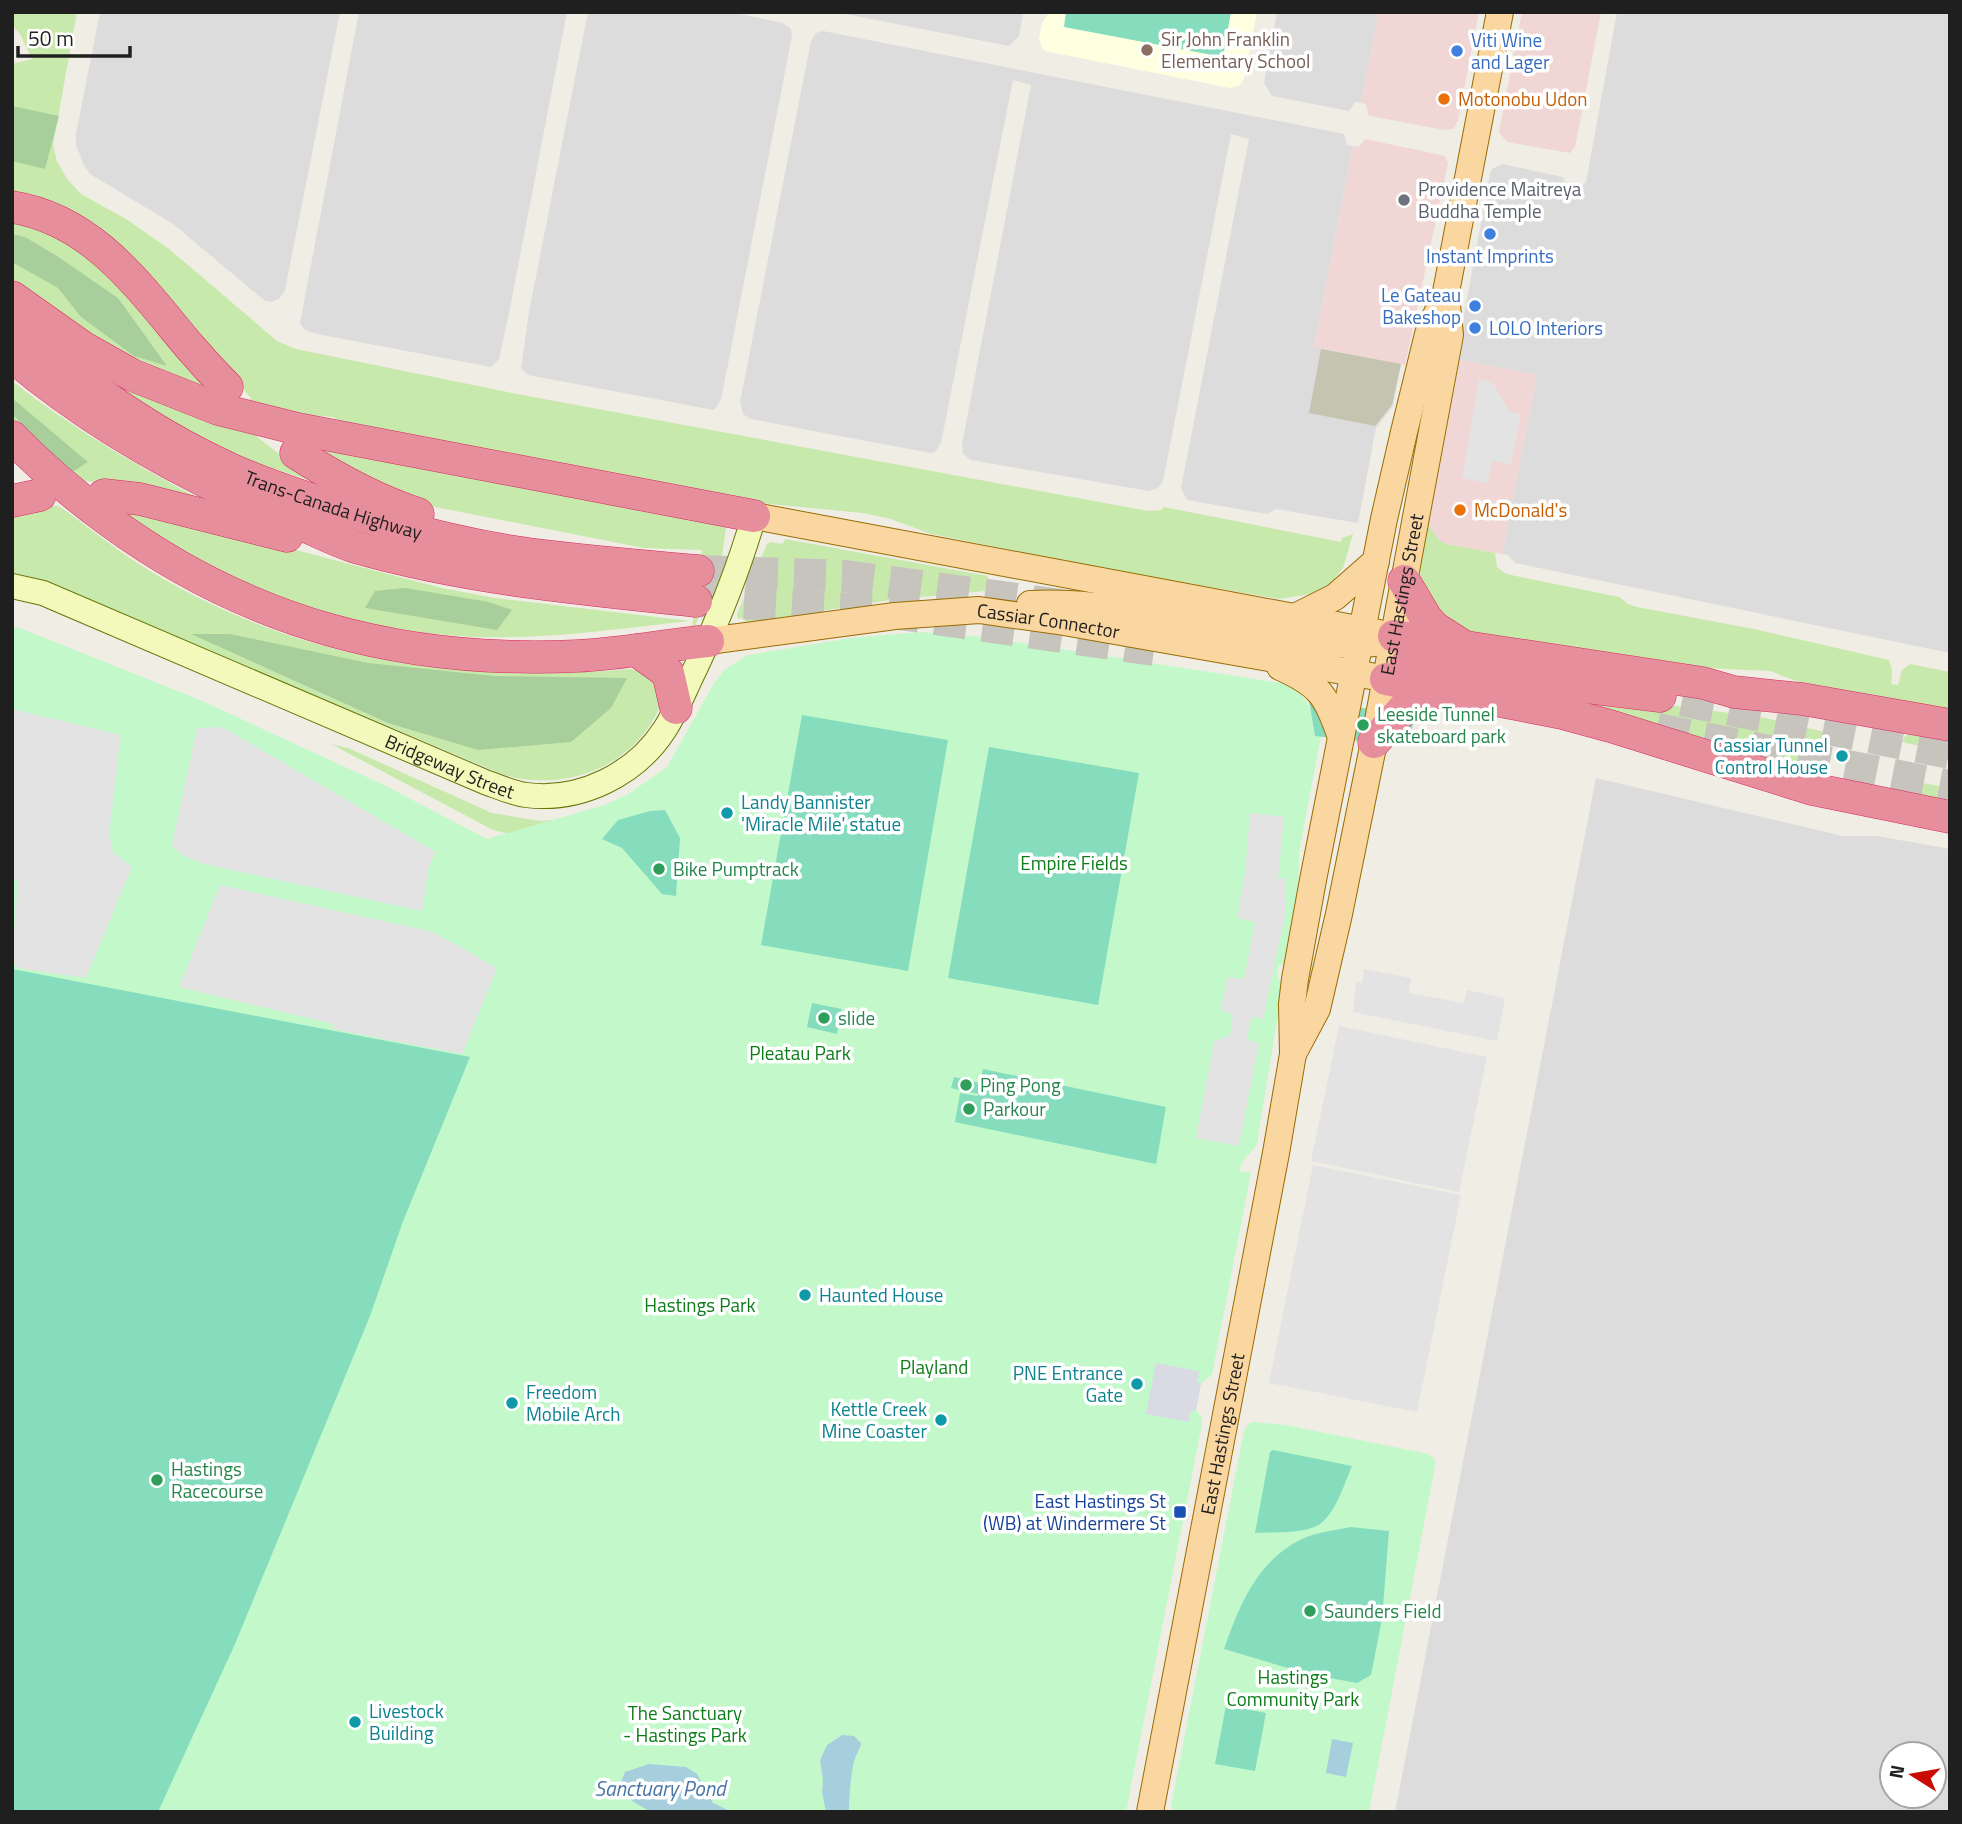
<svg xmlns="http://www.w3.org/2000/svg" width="1962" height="1824" font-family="'Titillium Web',sans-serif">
	<rect width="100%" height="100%" fill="#f0ede5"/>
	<!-- residential -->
	<path fill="#dddcdc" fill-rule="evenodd" d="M 100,12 L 340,12 L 285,290 L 279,299 L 272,302 L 265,301 L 173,224 L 90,174 L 84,165 L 76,145 L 76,134 Z
		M 359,12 L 567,12 L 510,308 L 499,359 L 491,367 L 317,334 L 305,330 L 300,323 Z
		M 588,12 L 730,12 L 783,23 L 791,29 L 792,36 L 721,400 L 714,410 L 528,375 L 521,368 L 529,312 Z
		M 835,12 L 1023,12 L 1019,36 L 1009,46 Z
		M 1277,12 L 1379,12 L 1361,103 L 1355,102 L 1349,111 L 1272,96 L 1264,83 Z
		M 1617,12 L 1950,12 L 1950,653 L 1515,563 L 1508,555 L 1502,554 L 1537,375 L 1456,359 L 1490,174 L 1492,169 L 1502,164 L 1563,177 L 1568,187 L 1578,189 L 1586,182 Z
		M 823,31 L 1344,134 L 1347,145 L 1353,146 L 1314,347 L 1401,364 L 1393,406 L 1376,428 L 1358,523 L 1276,509 L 1267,514 L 1187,500 L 1181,488 L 1249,139 L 1231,134 L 1163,481 L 1158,488 L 1149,491 L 971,460 L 963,454 L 962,444 L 1031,85 L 1013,80 L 941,443 L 936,451 L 931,453 L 829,434 L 751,419 L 743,414 L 740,402 L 811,41 L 816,33 Z
		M 1596,778 L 1843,836 L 1877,836 L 1950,849 L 1950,1812 L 1395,1812 ZM 1892,1754 L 1934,1754 L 1934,1796 L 1892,1796 Z"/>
	<!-- commercial -->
	<path fill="#f0d7d5" d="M 1379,12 L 1479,12 L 1458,121 L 1453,129 L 1444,130 L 1370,116 L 1368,114 L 1366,104 L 1361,103 Z
		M 1522,12 L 1601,12 L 1575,147 L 1570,153 L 1507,142 L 1499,132 Z
		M 1365,139 L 1441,155 L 1445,156 L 1448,164 L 1405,365 L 1314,347 L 1353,146 L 1359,147 Z
		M 1456,359 L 1537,375 L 1502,554 L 1447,544 L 1440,541 L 1428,525 Z"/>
	<!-- education -->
	<path fill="#fdffe0" d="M 1049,12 L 1257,12 L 1244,79 L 1239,86 L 1230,88 L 1045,51 L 1042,48 L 1039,39 L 1042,23 Z"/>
	<!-- construction -->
	<path fill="#c4c4b1" d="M 1321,349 L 1401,364 L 1392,405 L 1375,426 L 1309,413 Z"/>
	<!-- grass -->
	<path fill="#c8e9ac" d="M 12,12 L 77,12 L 53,145 L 57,161 L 67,179 L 81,194 L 126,219 L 168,248 L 277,341 L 296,349 L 517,394 L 1148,511 L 1161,510 L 1164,507 L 1341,542 L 1342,538 L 1353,534 L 1343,568 L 1331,583 L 1311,594 L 1280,599 L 1128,573 L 931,534 L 891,519 L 863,513 L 760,503 L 362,430 L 332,417 L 287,413 L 245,404 L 251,398 L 236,381 L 239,377 L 221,357 L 216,361 L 12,196 L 12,64 L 32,59 L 20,34 L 12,25 Z
		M 12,216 L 78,242 L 215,394 L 168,377 L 54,314 L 43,299 L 12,279 Z
		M 88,364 L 251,432 L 315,482 L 259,464 L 207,442 L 132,399 Z
		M 12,381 C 72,428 135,465 202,500 L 104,482 L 73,481 L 12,424 Z
		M 303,442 L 726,527 L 721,565 L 695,626 L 692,627 L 702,550 L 644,548 L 425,505 L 385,490 Z
		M 43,506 L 59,506 C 89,527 118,552 150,571 C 298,661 459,683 630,669 C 654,673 654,680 662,701 C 639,765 567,793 504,775 L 39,579 L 12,572 L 12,513 Z
		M 112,508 L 261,541 L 442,588 L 495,598 L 690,621 C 620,629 548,639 478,637 C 386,635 262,602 182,557 C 158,543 135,524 112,508 Z
		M 1428,525 L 1440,541 L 1447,544 L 1495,553 L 1497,567 L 1506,574 L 1619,597 L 1628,604 L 1637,607 L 1754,629 L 1889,660 L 1892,670 L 1891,684 L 1898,685 L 1902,670 L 1910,664 L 1950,672 L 1950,712 L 1807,685 L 1770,671 L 1684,667 L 1455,631 L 1422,593 L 1420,571 Z
		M 785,539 L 988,576 L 985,591 L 890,600 L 746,623 L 744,618 L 738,619 L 737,614 L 767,544 L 771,542 L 783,544 Z
		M 731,680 L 751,710 C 733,724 717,744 708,766 C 703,777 705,787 696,796 L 692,793 L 682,805 L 677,802 L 662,807 L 649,806 L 617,818 L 599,841 L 522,837 L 493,830 L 331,744 L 348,748 L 492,813 L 540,821 L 579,818 L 629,798 L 672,766 L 718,682 L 725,683 Z
		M 1588,697 L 1677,706 L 1766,718 L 1824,732 L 1816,778 L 1584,709 Z
		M 1918,730 L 1950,737 L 1950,753 L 1902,742 L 1905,736 Z
		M 1896,778 L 1950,788 L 1950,804 L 1900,789 Z"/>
	<!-- forest -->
	<path fill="#a8ce9b" d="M 12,106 L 59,116 L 45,169 L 12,161 Z
		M 12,234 L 25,237 L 57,256 L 118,298 L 167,366 L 134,356 L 81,317 L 58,288 L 12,262 Z
		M 12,398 L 88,462 L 71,473 L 12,414 Z
		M 405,588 L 489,602 L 512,610 L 497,630 L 365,608 L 375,591 Z
		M 191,634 L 230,634 L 368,663 L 494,676 L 627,678 L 611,708 L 571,742 L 478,750 L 388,723 Z"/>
	<!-- park -->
	<path fill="#c3f9ca" d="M 12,627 L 20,628 L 200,700 L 384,785 L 487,839 L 601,806 L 627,795 L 667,767 L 713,685 L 724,670 L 748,655 L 851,638 L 921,632 L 983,637 L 1287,684 C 1311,699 1310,709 1315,735 L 1323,725 L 1299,853 L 1298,900 L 1285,966 L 1279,964 L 1277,977 L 1283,984 L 1257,1143 C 1251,1156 1243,1155 1239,1172 L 1251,1172 L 1212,1375 L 1201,1383 L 1196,1410 L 1202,1418 L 1202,1424 L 1126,1812 L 12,1812 Z
		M 1253,1422 L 1286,1425 L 1428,1454 L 1436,1461 L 1369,1812 L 1175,1812 L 1171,1806 L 1244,1431 L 1248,1424 Z"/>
	<!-- pitch -->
	<path fill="#85ddbe" d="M 1066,12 L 1231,12 L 1223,57 L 1064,27 Z
		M 1309,701 L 1417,715 L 1405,746 L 1315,736 Z
		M 802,715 L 948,740 L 908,971 L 761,945 Z
		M 989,747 L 1139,773 L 1098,1005 L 948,978 Z
		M 665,810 L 680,838 L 676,896 L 662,894 L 622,848 L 602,839 L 618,820 L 650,811 Z
		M 12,969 L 470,1057 L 402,1224 L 370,1316 L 235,1644 L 158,1812 L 12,1812 Z
		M 812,1003 L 842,1009 L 837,1034 L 807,1027 Z
		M 983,1069 L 1166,1107 L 1156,1164 L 955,1122 L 960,1093 L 978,1096 L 978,1094 L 951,1088 L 954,1077 L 980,1083 Z
		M 1273,1450 L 1352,1466 C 1344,1484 1337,1511 1320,1524 C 1306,1534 1272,1532 1255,1533 L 1270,1452 Z
		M 1351,1527 L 1389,1531 L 1382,1619 L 1371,1675 L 1357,1683 L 1308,1674 L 1224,1649 C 1240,1604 1257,1560 1304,1538 C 1318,1532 1336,1530 1351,1527 Z
		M 1226,1705 L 1266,1713 L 1255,1771 L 1215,1764 Z"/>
	<!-- parking -->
	<path fill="#e3e3e3" d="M 1479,379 L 1493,383 L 1510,412 L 1521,414 L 1511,464 L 1493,461 L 1487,483 L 1462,478 Z
		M 12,709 L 121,735 L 109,834 L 113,852 L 132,867 L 86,978 L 18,968 L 12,960 L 18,880 L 12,878 Z
		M 222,727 L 436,852 L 429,865 L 422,911 L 204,864 L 180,854 L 172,845 L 197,728 Z
		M 1250,813 L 1284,817 L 1278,878 L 1285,878 L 1286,911 L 1263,1019 L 1255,1017 L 1251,1020 L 1247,1036 L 1250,1041 L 1259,1043 L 1239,1146 L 1196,1138 L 1214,1042 L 1230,1035 L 1233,1015 L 1221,1010 L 1227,977 L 1244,979 L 1255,922 L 1237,918 L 1245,873 Z
		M 220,885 L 433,932 L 497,968 L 462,1054 L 332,1029 L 333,1024 L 179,987 Z
		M 1364,969 L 1411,978 L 1409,993 L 1464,1003 L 1467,990 L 1505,998 L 1497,1041 L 1353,1012 L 1356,982 L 1362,983 Z
		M 1339,1026 L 1487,1057 L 1459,1192 L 1311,1161 Z
		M 1313,1165 L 1461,1195 L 1417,1412 L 1269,1383 Z"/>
	<!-- plaza -->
	<path fill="#dadae5" d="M 1156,1363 L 1199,1371 L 1197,1382 L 1201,1383 L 1196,1411 L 1191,1410 L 1189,1422 L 1146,1414 Z"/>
	<!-- water -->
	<path fill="#a7cedd" d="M 842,1735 L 854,1736 L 861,1743 C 860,1750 857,1752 855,1759 C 851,1768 849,1801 849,1812 L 826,1812 L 822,1792 L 823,1780 L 820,1760 L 827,1745 Z
		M 1332,1739 L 1353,1743 L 1346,1777 L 1326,1773 Z
		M 649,1764 L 686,1767 L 697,1774 L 713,1803 L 732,1812 L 651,1812 C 636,1803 627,1801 620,1784 L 625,1772 Z"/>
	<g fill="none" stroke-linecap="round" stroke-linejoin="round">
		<!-- highway-tunnel -->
		<path stroke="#c6c4bd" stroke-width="32" stroke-dasharray="32 16" stroke-linecap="butt" d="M 698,571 L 846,576 L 1061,605
			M 696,601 L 872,610 L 1154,650
			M 1635,691 L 1950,753
			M 1657,729 L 1950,786"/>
		<defs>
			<g id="secondary">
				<path id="s1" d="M 12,586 L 43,593 L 485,782 C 499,787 512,793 526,795 C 581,802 636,774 665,729 C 677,710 686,687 696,667 C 719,618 739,568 754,516"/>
			</g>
			<g id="primary">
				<path d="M 754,516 L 1379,633"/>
				<path d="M 1030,604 C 1110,600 1190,623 1269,636 C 1304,641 1341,648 1376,643"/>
				<path d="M 1295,617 L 1335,597 L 1376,561"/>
				<path id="s2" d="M 708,641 L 895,616 L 979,610 L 1064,622 L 1371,676"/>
				<path d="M 1280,667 C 1321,685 1326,696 1341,737"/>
				<path id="s3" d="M 1294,1052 L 1317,1009 L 1339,914 L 1374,742 L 1450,335 L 1446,295"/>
				<path id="s4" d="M 1150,1812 L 1276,1153 L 1293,1054 L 1292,1004 L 1295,979 L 1313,880 L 1384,519 L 1404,432 L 1428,334 L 1446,292 L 1500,12"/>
			</g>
			<g id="highway">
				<path d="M 12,207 C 94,220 140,288 190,347 C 202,361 214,374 227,387"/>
				<path d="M 12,297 L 84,348 L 132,375 L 218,409 L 298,429 L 754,516"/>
				<path id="s5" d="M 12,326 C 78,379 146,430 224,466 C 252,480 283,490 313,500 C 384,524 455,544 529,554 C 585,561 642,566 698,571"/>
				<path d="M 12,356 C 96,427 190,479 291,520 C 312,528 333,540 355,547 C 466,579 582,589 696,601"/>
				<path d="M 12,437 C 42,468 74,495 108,520 C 249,624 403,664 577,656 C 621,654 665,645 708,641"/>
				<path d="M 296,453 C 335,478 375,500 418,514"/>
				<path d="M 104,495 L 140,499 L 287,536"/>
				<path d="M 12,501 L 40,495"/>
				<path d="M 1404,581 L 1426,618 L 1435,628 L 1460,644"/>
				<path d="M 1394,636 L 1703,683 L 1734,692 L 1802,699 L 1950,725"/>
				<path d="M 636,650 L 668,673 L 676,708"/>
				<path d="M 1406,665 L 1660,696"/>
				<path d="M 1386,679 L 1562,713 L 1610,726 L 1812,789 L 1950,817"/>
				<path d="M 1374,742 L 1407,705 L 1440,690"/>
			</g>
		</defs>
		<!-- secondary casing -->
		<use href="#secondary" stroke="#667606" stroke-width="26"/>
		<!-- primary casing -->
		<use href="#primary" stroke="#986c02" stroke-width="28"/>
		<!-- highway casing -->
		<use href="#highway" stroke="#d9285e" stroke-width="33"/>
		<!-- secondary -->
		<use href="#secondary" stroke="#f3f9ba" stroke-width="24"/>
		<!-- primary -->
		<use href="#primary" stroke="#fad6a0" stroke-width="26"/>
		<!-- highway -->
		<use href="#highway" stroke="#e68e9c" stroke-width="32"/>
	</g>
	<!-- markers -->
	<circle fill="#8d6e63" stroke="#fff" stroke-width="2.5" cx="1147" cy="50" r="7"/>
	<g fill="#3f7fe0" stroke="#fff" stroke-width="2.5">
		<circle cx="1457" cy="51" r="7"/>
		<circle cx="1490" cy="234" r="7"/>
		<circle cx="1475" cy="306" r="7"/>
		<circle cx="1475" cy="328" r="7"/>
	</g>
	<g fill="#e8710a" stroke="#fff" stroke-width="2.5">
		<circle cx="1444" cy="99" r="7"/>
		<circle cx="1460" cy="510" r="7"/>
	</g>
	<circle fill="#6b7280" stroke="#fff" stroke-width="2.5" cx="1404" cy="200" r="7"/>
	<g fill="#2e9e5b" stroke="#fff" stroke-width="2.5">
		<circle cx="1363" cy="725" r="7"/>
		<circle cx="659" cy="869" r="7"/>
		<circle cx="824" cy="1018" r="7"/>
		<circle cx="966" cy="1085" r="7"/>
		<circle cx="969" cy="1109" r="7"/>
		<circle cx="157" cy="1480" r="7"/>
		<circle cx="1310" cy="1611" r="7"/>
	</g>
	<g fill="#0f9aa8" stroke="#fff" stroke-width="2.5">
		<circle cx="1842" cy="756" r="7"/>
		<circle cx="727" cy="813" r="7"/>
		<circle cx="805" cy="1295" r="7"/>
		<circle cx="1137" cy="1384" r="7"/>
		<circle cx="512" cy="1403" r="7"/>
		<circle cx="941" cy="1420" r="7"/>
		<circle cx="355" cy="1722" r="7"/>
	</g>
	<rect fill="#1a4fb4" stroke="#fff" stroke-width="2.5" x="1173" y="1505" width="14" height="14" rx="3.5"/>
	<g text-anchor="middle" stroke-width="7" stroke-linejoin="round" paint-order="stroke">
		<!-- education labels -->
		<g font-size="19" fill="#785e54" stroke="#fff" text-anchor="start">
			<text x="1161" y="46">Sir John Franklin<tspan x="1161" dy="22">Elementary School</tspan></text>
		</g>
		<!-- shop labels -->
		<g font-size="19" fill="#366cbe" stroke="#fff" text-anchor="start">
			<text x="1471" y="47">Viti Wine<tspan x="1471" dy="22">and Lager</tspan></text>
			<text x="1490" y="263" text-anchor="middle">Instant Imprints</text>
			<text x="1461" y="302" text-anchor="end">Le Gateau<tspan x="1461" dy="22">Bakeshop</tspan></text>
			<text x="1489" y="335">LOLO Interiors</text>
		</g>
		<!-- food labels -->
		<g font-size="19" fill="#c56008" stroke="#fff" text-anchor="start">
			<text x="1458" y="106">Motonobu Udon</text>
			<text x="1474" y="517">McDonald's</text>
		</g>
		<!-- worship labels -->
		<g font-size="19" fill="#5b616d" stroke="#fff" text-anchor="start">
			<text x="1418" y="196">Providence Maitreya<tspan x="1418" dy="22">Buddha Temple</tspan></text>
		</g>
		<!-- street labels -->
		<g font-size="19" fill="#1f1f1f" stroke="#fff">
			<text dy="7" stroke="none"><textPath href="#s5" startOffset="371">Trans-Canada Highway</textPath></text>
			<text dy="7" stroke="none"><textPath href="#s3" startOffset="472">East Hastings Street</textPath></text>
			<text dy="7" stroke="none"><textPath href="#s2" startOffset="343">Cassiar Connector</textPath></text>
			<text dy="7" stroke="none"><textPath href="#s1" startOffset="474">Bridgeway Street</textPath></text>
			<text dy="7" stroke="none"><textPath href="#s4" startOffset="385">East Hastings Street</textPath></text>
		</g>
		<!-- leisure labels -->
		<g font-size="19" fill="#27864d" stroke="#fff" text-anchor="start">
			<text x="1377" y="721">Leeside Tunnel<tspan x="1377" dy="22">skateboard park</tspan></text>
			<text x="673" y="876">Bike Pumptrack</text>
			<text x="838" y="1025">slide</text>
			<text x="980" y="1092">Ping Pong</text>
			<text x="983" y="1116">Parkour</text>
			<text x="171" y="1476">Hastings<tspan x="171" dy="22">Racecourse</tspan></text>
			<text x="1324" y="1618">Saunders Field</text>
		</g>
		<!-- culture labels -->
		<g font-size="19" fill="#0d838f" stroke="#fff" text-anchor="start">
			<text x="1828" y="752" text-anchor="end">Cassiar Tunnel<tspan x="1828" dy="22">Control House</tspan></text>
			<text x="741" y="809">Landy Bannister<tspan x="741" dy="22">'Miracle Mile' statue</tspan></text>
			<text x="819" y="1302">Haunted House</text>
			<text x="1123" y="1380" text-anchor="end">PNE Entrance<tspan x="1123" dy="22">Gate</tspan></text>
			<text x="526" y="1399">Freedom<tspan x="526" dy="22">Mobile Arch</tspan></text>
			<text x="927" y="1416" text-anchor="end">Kettle Creek<tspan x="927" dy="22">Mine Coaster</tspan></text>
			<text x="369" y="1718">Livestock<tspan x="369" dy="22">Building</tspan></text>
		</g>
		<!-- park labels -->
		<g font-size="19" fill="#0d7d1a" stroke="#fff">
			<text x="1074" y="870">Empire Fields</text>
			<text x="800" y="1060">Pleatau Park</text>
			<text x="700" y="1312">Hastings Park</text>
			<text x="934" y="1374">Playland</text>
			<text x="1293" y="1684">Hastings<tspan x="1293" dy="22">Community Park</tspan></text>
			<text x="685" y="1720">The Sanctuary<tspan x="685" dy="22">- Hastings Park</tspan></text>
		</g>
		<!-- transit labels -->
		<g font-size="19" fill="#164399" stroke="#fff" text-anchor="end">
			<text x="1166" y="1508">East Hastings St<tspan x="1166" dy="22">(WB) at Windermere St</tspan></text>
		</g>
		<!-- water labels -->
		<g font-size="21" font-style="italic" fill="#4975a6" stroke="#fff">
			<text x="660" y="1796">Sanctuary Pond</text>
		</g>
	</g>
	<!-- border -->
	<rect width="1962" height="1824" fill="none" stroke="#1f1f1f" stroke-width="28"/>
	<!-- north arrow -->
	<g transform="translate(1913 1775) rotate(281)"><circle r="33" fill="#ffffff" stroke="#a5a5a5" stroke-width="2"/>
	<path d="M0-5L12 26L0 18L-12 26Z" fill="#cb0a03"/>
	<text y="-10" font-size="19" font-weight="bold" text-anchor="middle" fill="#1f1f1f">N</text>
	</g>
	<!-- scale -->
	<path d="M18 46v10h112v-10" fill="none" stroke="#1f1f1f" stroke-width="3.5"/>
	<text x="28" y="46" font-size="21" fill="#1f1f1f" stroke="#ffffff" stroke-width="5" paint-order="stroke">50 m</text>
</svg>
